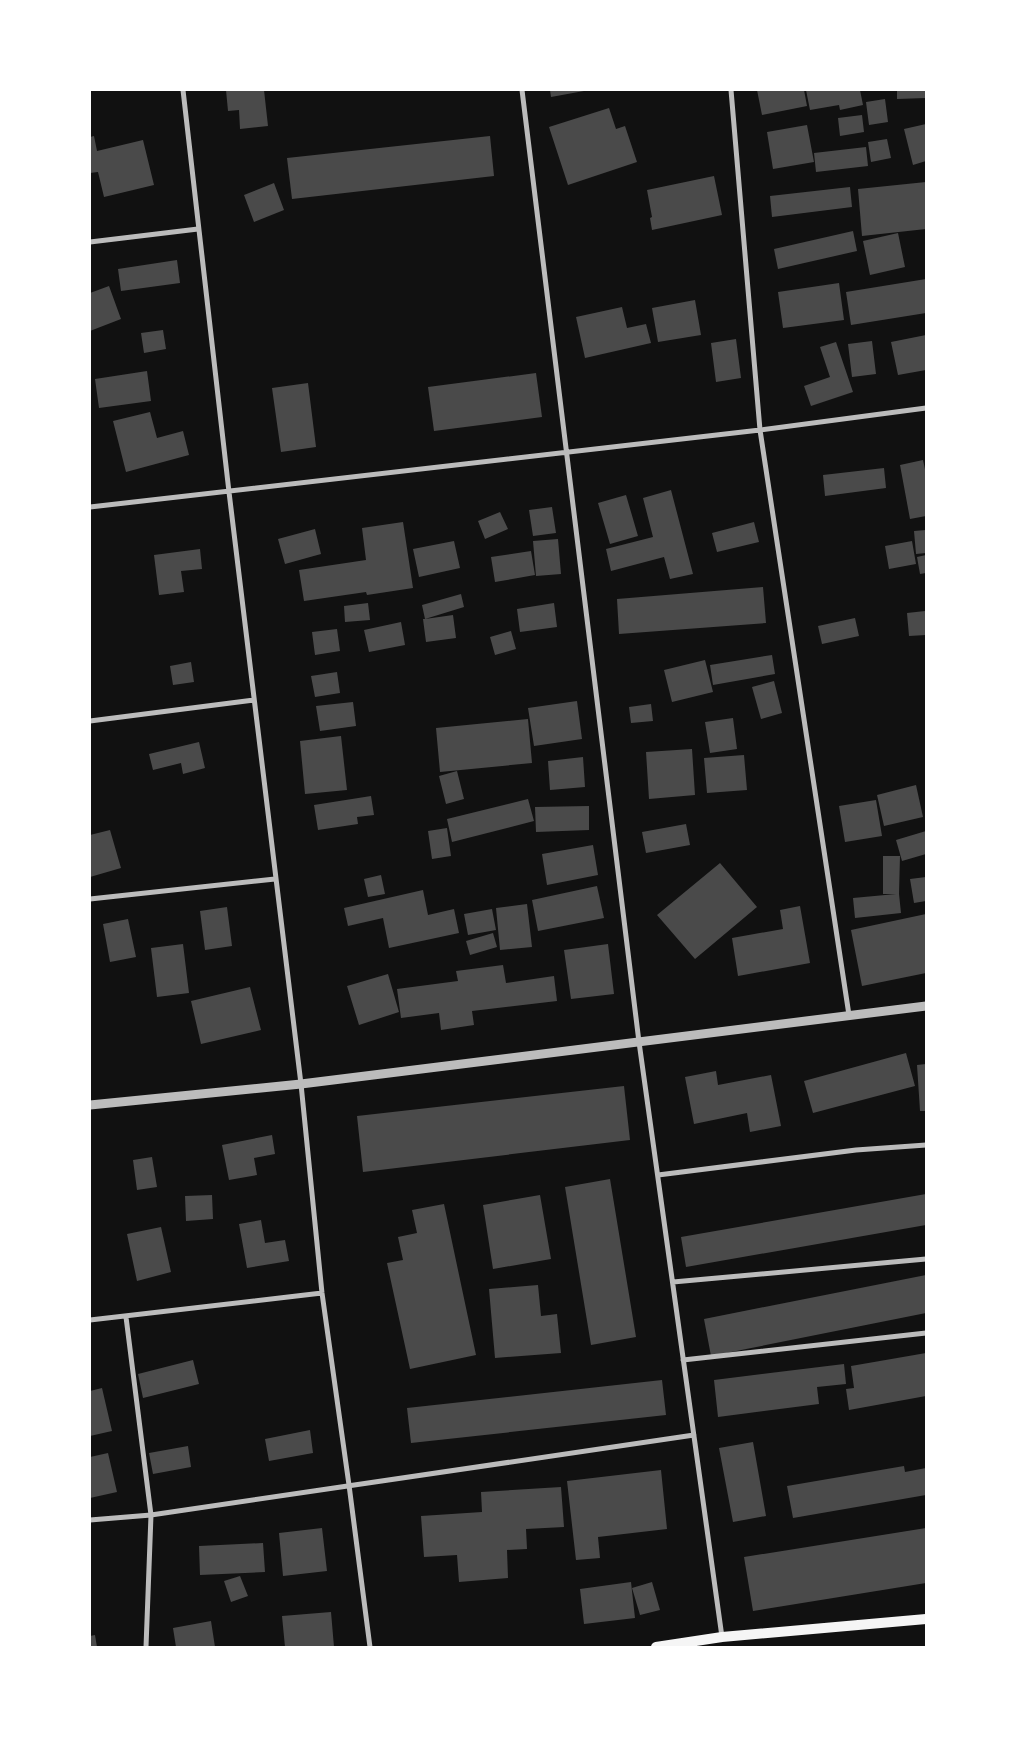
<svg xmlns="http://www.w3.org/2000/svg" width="1016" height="1737" font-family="'Archivo Narrow',sans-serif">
	<rect width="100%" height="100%" fill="#111"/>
	<!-- building -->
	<path fill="#4a4a4a" d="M 226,90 L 264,90 L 268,126 L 240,129 L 239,110 L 228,111 Z
		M 550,90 L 584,90 L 584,91 L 551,97 Z
		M 757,90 L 804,90 L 807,106 L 762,115 Z
		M 806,90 L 860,90 L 863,105 L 840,110 L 839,105 L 810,110 Z
		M 897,90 L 926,90 L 926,98 L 897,99 Z
		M 885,99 L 888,122 L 869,125 L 866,102 Z
		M 609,108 L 616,129 L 625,126 L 637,162 L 568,185 L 549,127 Z
		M 862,115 L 864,132 L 840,136 L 838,118 Z
		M 926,124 L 926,161 L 913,165 L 904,129 Z
		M 807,125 L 814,162 L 773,169 L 767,132 Z
		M 94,136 L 97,151 L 143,140 L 154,185 L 104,197 L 98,172 L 90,173 L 90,137 Z
		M 490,136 L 494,176 L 292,199 L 287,158 Z
		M 887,139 L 891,158 L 871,162 L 868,142 Z
		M 866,147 L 868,166 L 816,172 L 814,153 Z
		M 714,176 L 722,215 L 652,230 L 650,218 L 652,217 L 647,190 Z
		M 926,182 L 926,229 L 862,236 L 858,189 Z
		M 274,183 L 284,210 L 254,222 L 244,195 Z
		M 850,187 L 852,207 L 772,217 L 770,196 Z
		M 853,231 L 857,251 L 778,269 L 774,249 Z
		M 898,233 L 905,267 L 870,275 L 863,241 Z
		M 177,260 L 180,283 L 121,291 L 118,269 Z
		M 926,279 L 926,313 L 851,325 L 846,292 Z
		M 839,283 L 844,320 L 783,328 L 778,292 Z
		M 109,286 L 121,319 L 90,331 L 90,293 Z
		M 695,300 L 701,335 L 658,342 L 652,308 Z
		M 622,307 L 627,328 L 646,324 L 651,343 L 585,358 L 576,317 Z
		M 163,330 L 166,349 L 144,353 L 141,333 Z
		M 926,335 L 926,370 L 898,375 L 891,342 Z
		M 736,339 L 741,378 L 716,382 L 711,343 Z
		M 872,341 L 876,374 L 852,377 L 848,344 Z
		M 836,342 L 853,392 L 811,406 L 804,386 L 830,377 L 820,347 Z
		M 147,371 L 151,401 L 99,408 L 95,379 Z
		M 536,373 L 542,417 L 434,431 L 428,387 Z
		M 308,383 L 316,447 L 281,452 L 272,388 Z
		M 150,412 L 157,438 L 183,431 L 189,455 L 126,472 L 113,421 Z
		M 923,460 L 926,474 L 926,516 L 910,519 L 900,465 Z
		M 884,468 L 886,488 L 825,496 L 823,475 Z
		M 671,490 L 693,574 L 670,579 L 664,557 L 611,571 L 606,549 L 653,537 L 643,498 Z
		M 626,495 L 638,536 L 610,544 L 598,503 Z
		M 552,507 L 556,533 L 533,536 L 529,510 Z
		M 500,512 L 508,529 L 485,539 L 478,521 Z
		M 403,522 L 413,588 L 367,595 L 366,592 L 304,601 L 299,570 L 366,560 L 362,528 Z
		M 754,522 L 759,542 L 717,552 L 712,533 Z
		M 315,529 L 321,554 L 285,564 L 278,539 Z
		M 926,530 L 926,553 L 916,554 L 914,531 Z
		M 558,539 L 561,574 L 536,576 L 533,541 Z
		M 454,541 L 460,568 L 419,577 L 413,549 Z
		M 912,541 L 916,564 L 889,569 L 885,546 Z
		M 200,549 L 202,569 L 181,571 L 184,592 L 159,595 L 154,555 Z
		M 531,551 L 535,575 L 495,582 L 491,557 Z
		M 926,555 L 926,573 L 920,574 L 917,557 Z
		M 763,587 L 766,623 L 619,634 L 617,599 Z
		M 461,594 L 464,607 L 425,619 L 453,615 L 456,638 L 426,642 L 423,619 L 425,619 L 422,605 Z
		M 368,603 L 370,620 L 345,622 L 344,606 Z
		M 554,603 L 557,627 L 520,632 L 517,609 Z
		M 925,611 L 926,635 L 909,636 L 907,613 Z
		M 855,618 L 859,636 L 822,644 L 818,626 Z
		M 401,622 L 405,645 L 369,652 L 364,630 Z
		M 337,629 L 340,651 L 315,655 L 312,632 Z
		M 511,631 L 516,649 L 495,655 L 490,637 Z
		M 772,655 L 775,674 L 713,685 L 710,665 Z
		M 705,660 L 713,692 L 672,702 L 664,670 Z
		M 191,662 L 194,682 L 173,685 L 170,666 Z
		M 337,672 L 340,693 L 315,697 L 311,676 Z
		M 774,681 L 782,713 L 761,719 L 752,687 Z
		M 577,701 L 582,739 L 534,746 L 528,708 Z
		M 353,702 L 356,726 L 320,731 L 316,706 Z
		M 651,704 L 653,721 L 631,723 L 629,707 Z
		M 733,718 L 737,749 L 710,753 L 705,722 Z
		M 528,719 L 532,763 L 440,772 L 436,728 Z
		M 341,736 L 347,790 L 305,794 L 300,741 Z
		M 199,742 L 205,768 L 183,774 L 181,763 L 153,770 L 149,754 Z
		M 692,749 L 695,795 L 649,799 L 646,752 Z
		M 744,755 L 747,790 L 707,793 L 704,758 Z
		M 583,757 L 585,787 L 550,790 L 548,761 Z
		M 457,771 L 464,799 L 446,804 L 439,776 Z
		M 916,785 L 923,817 L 884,826 L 877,795 Z
		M 371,796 L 374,815 L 357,817 L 358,824 L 318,830 L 314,805 Z
		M 528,799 L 534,821 L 452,842 L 447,819 Z
		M 876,800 L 882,836 L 845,842 L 839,806 Z
		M 589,806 L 589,830 L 536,832 L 535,807 Z
		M 686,824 L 690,845 L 646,853 L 642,832 Z
		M 447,828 L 451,856 L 432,859 L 428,831 Z
		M 110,830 L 121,868 L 90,877 L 90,835 Z
		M 926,831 L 926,854 L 902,861 L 896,840 Z
		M 593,845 L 598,875 L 547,885 L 542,854 Z
		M 883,856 L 900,856 L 899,894 L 901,913 L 855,918 L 853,898 L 896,894 L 883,894 Z
		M 720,863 L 757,907 L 695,959 L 657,915 Z
		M 381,875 L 385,894 L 368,897 L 364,879 Z
		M 926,877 L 926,901 L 914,903 L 910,879 Z
		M 597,886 L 604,918 L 538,931 L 532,900 Z
		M 423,890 L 428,915 L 454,909 L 459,933 L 389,948 L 383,918 L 348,926 L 344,908 Z
		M 527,904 L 532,947 L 500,950 L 496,908 Z
		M 800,906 L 810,963 L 738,976 L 732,938 L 783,929 L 780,910 Z
		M 227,907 L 232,946 L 205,950 L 200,911 Z
		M 492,909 L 496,930 L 468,935 L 464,914 Z
		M 926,914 L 926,973 L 862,986 L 851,930 Z
		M 128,919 L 136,957 L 110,962 L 103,924 Z
		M 493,933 L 497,947 L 470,955 L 466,941 Z
		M 183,944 L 189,993 L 157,997 L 151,948 Z
		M 608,944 L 614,994 L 571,999 L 564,950 Z
		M 503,965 L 506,983 L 554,976 L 557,1001 L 472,1011 L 474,1025 L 441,1030 L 439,1013 L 401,1018 L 397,989 L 458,981 L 456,971 Z
		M 388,974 L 399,1012 L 359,1025 L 347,986 Z
		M 250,987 L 261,1030 L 201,1044 L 191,1001 Z
		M 906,1053 L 915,1086 L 813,1113 L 804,1081 Z
		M 926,1064 L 926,1111 L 920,1111 L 917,1065 Z
		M 716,1071 L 718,1085 L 771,1075 L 781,1126 L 750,1132 L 747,1113 L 694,1124 L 685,1077 Z
		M 624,1086 L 630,1140 L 363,1172 L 357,1116 Z
		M 272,1135 L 275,1154 L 254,1158 L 257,1175 L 229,1180 L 222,1145 Z
		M 152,1157 L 157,1187 L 137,1190 L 133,1160 Z
		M 610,1179 L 636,1337 L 591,1345 L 565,1187 Z
		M 926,1194 L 926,1225 L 686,1267 L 681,1237 Z
		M 212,1195 L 213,1219 L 186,1221 L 185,1196 Z
		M 540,1195 L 551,1259 L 493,1269 L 483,1205 Z
		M 444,1204 L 476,1355 L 410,1369 L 387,1263 L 403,1260 L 398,1237 L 417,1233 L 412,1210 Z
		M 261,1220 L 265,1243 L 285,1240 L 289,1261 L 247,1268 L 239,1224 Z
		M 161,1227 L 171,1272 L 137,1281 L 127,1234 Z
		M 926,1275 L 926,1313 L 711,1356 L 704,1319 Z
		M 538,1285 L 541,1316 L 557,1314 L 561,1353 L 495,1358 L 489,1289 Z
		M 926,1353 L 926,1396 L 849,1410 L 846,1389 L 854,1388 L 851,1366 Z
		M 193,1360 L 199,1384 L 143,1398 L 138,1374 Z
		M 844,1364 L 846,1384 L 817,1387 L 819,1404 L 718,1417 L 714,1380 Z
		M 662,1380 L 666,1415 L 411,1443 L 407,1408 Z
		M 102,1388 L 112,1431 L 90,1436 L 90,1391 Z
		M 310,1430 L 313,1453 L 269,1461 L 265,1439 Z
		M 753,1442 L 766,1516 L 733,1522 L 719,1448 Z
		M 188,1446 L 191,1467 L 153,1474 L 149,1453 Z
		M 108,1453 L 117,1492 L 90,1498 L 90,1457 Z
		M 904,1466 L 905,1472 L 926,1468 L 926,1495 L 793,1518 L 787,1486 Z
		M 661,1470 L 667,1529 L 598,1537 L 600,1558 L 576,1560 L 567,1481 Z
		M 561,1487 L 564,1527 L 526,1529 L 527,1549 L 507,1550 L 508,1578 L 459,1582 L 457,1555 L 424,1557 L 421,1516 L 482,1512 L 481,1492 Z
		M 322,1528 L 327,1571 L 283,1576 L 279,1533 Z
		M 926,1528 L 926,1583 L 753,1611 L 744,1557 Z
		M 263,1543 L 265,1572 L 200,1575 L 199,1546 Z
		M 240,1576 L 248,1596 L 231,1602 L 224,1581 Z
		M 631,1582 L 635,1618 L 584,1624 L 580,1589 Z
		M 652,1582 L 660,1610 L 640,1615 L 632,1588 Z
		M 331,1612 L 334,1647 L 285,1647 L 282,1616 Z
		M 211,1621 L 215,1647 L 176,1647 L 173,1628 Z
		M 95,1635 L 97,1647 L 90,1647 L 90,1636 Z"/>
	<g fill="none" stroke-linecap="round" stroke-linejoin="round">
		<!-- minor -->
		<path stroke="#bcbcbc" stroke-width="5" d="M 183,90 L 229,492 L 301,1084 L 322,1293 L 349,1485 L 370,1647
			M 522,90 L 639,1042 L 722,1637
			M 731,90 L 760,430 L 849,1015
			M 90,242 L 198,229
			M 90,507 L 760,430 L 926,408
			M 90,721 L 254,700
			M 90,899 L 275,879
			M 658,1175 L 856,1150 L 926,1145
			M 673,1282 L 926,1259
			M 126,1317 L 151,1515 L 146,1647
			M 90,1320 L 322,1293
			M 683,1360 L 926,1333
			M 90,1520 L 151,1515 L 694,1435"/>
		<!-- tertiary -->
		<path stroke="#bcbcbc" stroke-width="9" d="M 90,1105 L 301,1084 L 926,1006"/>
		<!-- secondary -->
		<path stroke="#f5f5f5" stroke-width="10" d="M 656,1647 L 722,1637 L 926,1619"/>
	</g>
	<!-- border -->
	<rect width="1016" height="1737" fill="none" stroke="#ffffff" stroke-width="182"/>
</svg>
